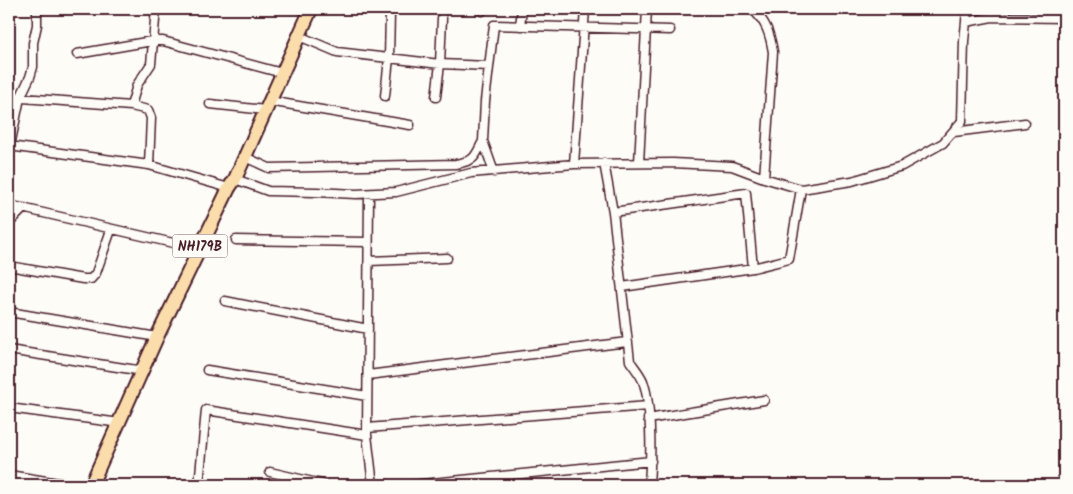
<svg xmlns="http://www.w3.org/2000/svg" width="1073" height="494" font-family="Kalam,sans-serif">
	<rect width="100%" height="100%" fill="#fdfcf7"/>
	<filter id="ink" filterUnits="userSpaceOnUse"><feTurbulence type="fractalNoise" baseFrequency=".02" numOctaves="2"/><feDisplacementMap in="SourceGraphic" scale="10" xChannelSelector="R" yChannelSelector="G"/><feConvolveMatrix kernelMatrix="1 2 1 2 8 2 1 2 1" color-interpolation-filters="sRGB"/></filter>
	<g filter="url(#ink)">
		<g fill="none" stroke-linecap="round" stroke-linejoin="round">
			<defs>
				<path id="minor" d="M 752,9 C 766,21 770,34 773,52 L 764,178
					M 482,11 L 482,9
					M 966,22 L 967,9
					M 520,26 L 522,9
					M 299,36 L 337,52 L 440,64 L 489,66
					M 77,54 L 152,41 L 163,41 L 282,73
					M 385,96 L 389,58 L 390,13
					M 9,97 L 131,106 L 148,110 L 151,118 L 149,165
					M 436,97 L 440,64 L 442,18
					M 269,101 L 410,125
					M 210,104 L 265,110
					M 131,106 L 137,85 L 151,64 L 156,9
					M 954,132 L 1025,123
					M 9,146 L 149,165 L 229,188
					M 10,146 L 20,98 L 30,77 L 33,67 L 33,43 L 37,25 L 37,9
					M 245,157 L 269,168 L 456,164 C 476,160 474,158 483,141
					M 604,163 L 613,212 L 630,361 C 634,367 640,374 643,381 C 652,406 651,458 649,485
					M 639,163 L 647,9
					M 574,164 L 585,9
					M 494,172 L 483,141 L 485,101 L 494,25 L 670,30
					M 235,179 L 268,191 L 316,192 L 356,194 L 396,192 L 471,173 L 574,164 L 673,163 L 732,166 L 764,178 L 801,189 L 852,181 L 902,166 L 943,143 L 962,121 L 964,41 L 966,22 L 992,17 L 1064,18
					M 369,194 L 367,435 L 373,485
					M 9,205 L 199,249
					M 613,212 L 746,193 L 753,268
					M 9,223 L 24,208
					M 236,240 L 367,242
					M 369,261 L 447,258
					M 9,266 L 83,279 L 91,279 L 96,273 L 111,230
					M 622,287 L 753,268 L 789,259 L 801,189
					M 225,301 L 368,329
					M 9,312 L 157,337
					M 9,350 L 143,371
					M 207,370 L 367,396
					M 368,375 L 627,342
					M 9,408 L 120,423
					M 648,419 L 764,400
					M 367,428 L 648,406
					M 270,472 L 326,485
					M 9,475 L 71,485
					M 199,485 L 206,410 L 367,435
					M 412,485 L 651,461"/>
				<path id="trunk" d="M 91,485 L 157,337 L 229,188 L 235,179 L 311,9"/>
			</defs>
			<!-- minor casing -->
			<use href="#minor" stroke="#4a1f2b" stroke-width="11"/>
			<!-- trunk casing -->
			<use href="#trunk" stroke="#4a1f2b" stroke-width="16"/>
			<!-- minor -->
			<use href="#minor" stroke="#fdfcf7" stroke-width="8"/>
			<!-- trunk -->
			<use href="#trunk" stroke="#faddab" stroke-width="12"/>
		</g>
	</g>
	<g text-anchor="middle" stroke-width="5" stroke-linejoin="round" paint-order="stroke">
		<!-- shield labels -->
		<rect fill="#fdfcf7" stroke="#806168" stroke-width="1" x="172.5" y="234.5" width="55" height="23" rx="4"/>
		<g font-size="14" font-weight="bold" fill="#4a1f2b">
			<text x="200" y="251">NH179B</text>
		</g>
	</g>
	<!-- margin -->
	<rect width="1073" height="494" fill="none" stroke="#fdfcf7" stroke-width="30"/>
	<rect x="15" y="15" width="1043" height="464" fill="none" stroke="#4a1f2b" stroke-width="2" filter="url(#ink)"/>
</svg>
